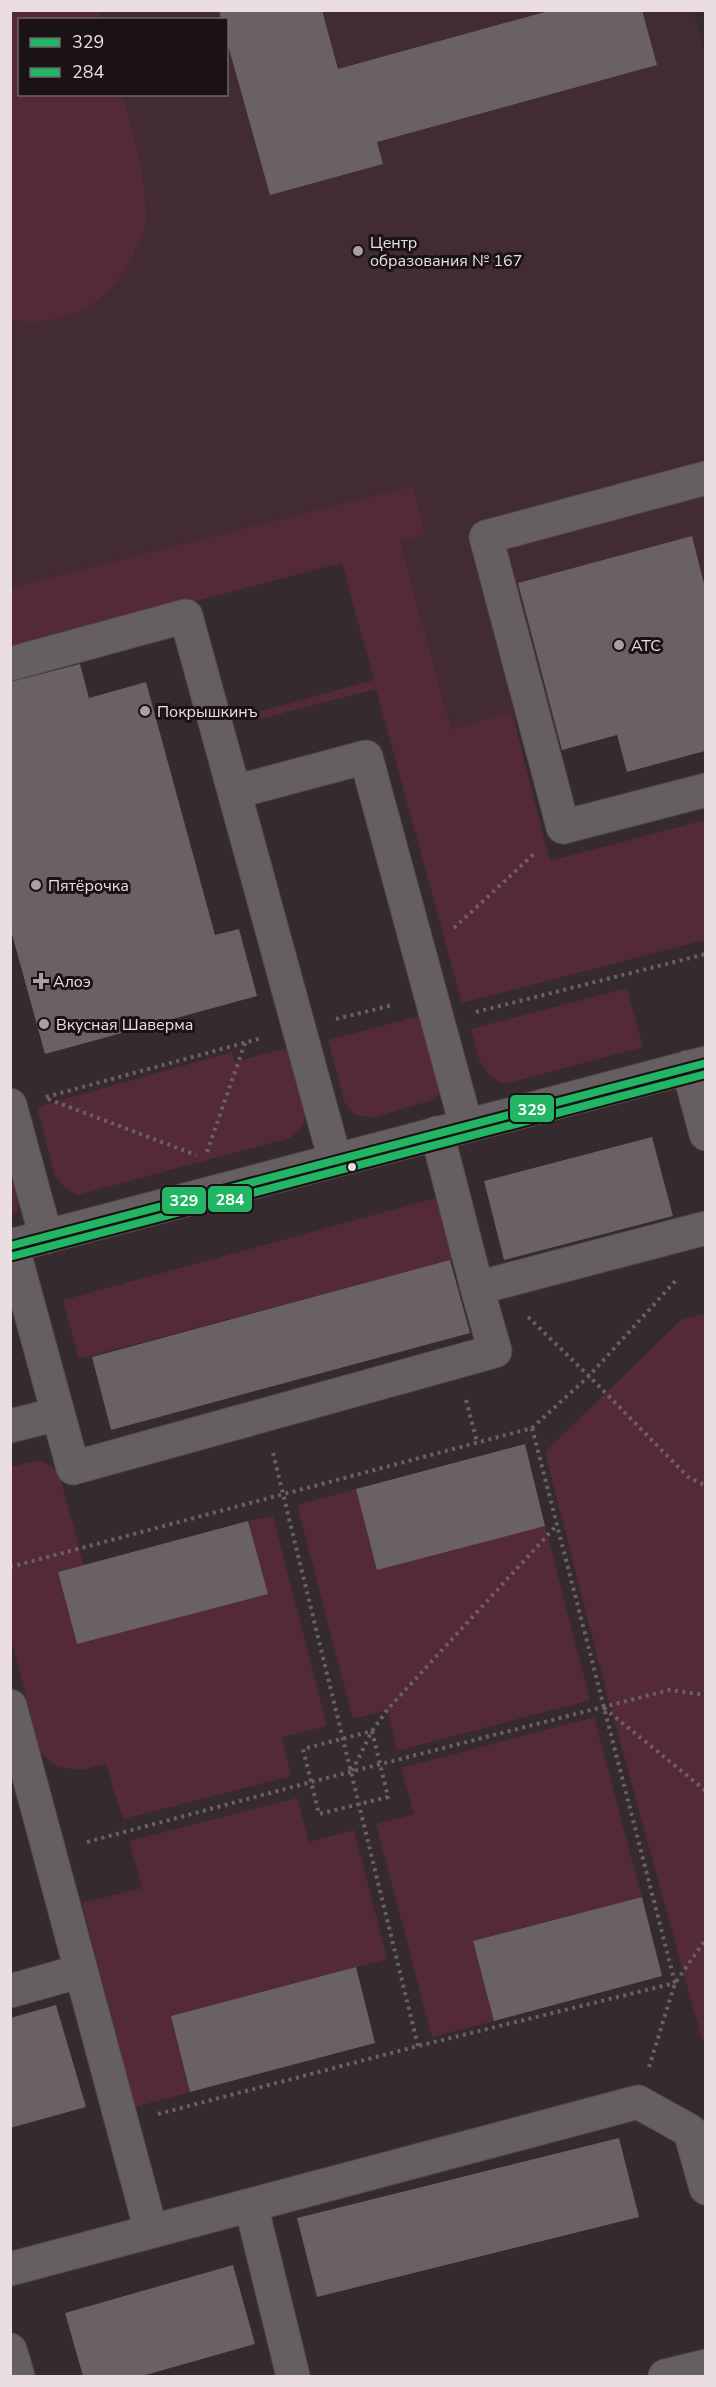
<svg xmlns="http://www.w3.org/2000/svg" width="716" height="2387" font-family="'Nunito Sans',sans-serif">
	<rect width="100%" height="100%" fill="#352a2d"/>
	<!-- built -->
	<path fill="#422b31" fill-rule="evenodd" d="M 11,11 L 694,11 L 706,55 L 705,751 L 627,772 L 609,706 L 585,744 L 561,750 L 548,702 L 451,729 L 400,541 L 413,486 L 11,587 ZM 20,20 L 226,20 L 226,94 L 20,94 Z"/>
	<!-- green -->
	<path fill="#542a37" d="M 11,10 L 100,11 L 102,19 L 20,20 L 20,94 L 122,95 C 134,137 148,181 145,225 C 144,233 138,242 135,250 C 113,303 67,328 11,320 Z
		M 413,486 L 425,534 L 400,541 L 451,729 L 512,712 L 550,861 L 705,820 L 705,940 L 462,1003 L 376,689 L 256,720 L 254,713 L 374,680 L 342,563 L 11,649 L 11,587 Z
		M 627,988 L 643,1047 L 504,1084 C 478,1072 478,1054 471,1029 Z
		M 427,1014 L 442,1090 L 433,1100 L 371,1118 L 354,1114 L 345,1103 L 328,1040 Z
		M 290,1047 C 296,1070 314,1105 301,1128 C 299,1132 294,1135 290,1138 L 77,1195 L 65,1188 L 55,1176 L 37,1107 L 232,1052 L 235,1062 Z
		M 10,1150 L 22,1190 L 17,1212 L 11,1214 Z
		M 443,1196 L 460,1258 L 79,1359 L 63,1300 Z
		M 705,1313 L 706,2039 L 702,2040 L 607,1694 L 545,1452 L 681,1320 Z
		M 39,1460 L 58,1471 L 84,1565 L 58,1572 L 77,1644 L 267,1594 L 248,1521 L 273,1516 L 327,1726 L 282,1737 L 291,1776 L 123,1819 L 106,1764 L 81,1770 L 58,1767 L 40,1753 L 11,1639 L 10,1467 Z
		M 356,1489 L 377,1569 L 545,1526 L 590,1700 L 397,1751 L 387,1710 L 353,1719 L 297,1505 Z
		M 594,1717 L 642,1897 L 473,1941 L 494,2021 L 432,2037 L 376,1824 L 414,1814 L 401,1768 Z
		M 297,1798 L 309,1842 L 354,1830 L 387,1959 L 171,2016 L 190,2092 L 135,2107 L 82,1903 L 142,1888 L 129,1841 Z"/>
	<!-- building -->
	<path fill="#6a6163" d="M 219,10 L 322,10 L 338,69 L 552,10 L 642,10 L 657,65 L 377,142 L 383,164 L 270,195 L 226,38 L 226,20 L 221,20 Z
		M 692,536 L 705,588 L 705,751 L 627,772 L 617,735 L 562,750 L 518,583 Z
		M 80,664 L 89,698 L 146,682 L 215,935 L 239,929 L 257,996 L 45,1054 L 10,927 L 10,682 Z
		M 652,1137 L 673,1216 L 504,1260 L 484,1181 Z
		M 450,1260 L 470,1333 L 111,1430 L 92,1357 Z
		M 525,1444 L 545,1526 L 377,1570 L 356,1489 Z
		M 248,1521 L 268,1594 L 77,1644 L 58,1572 Z
		M 642,1897 L 662,1976 L 494,2021 L 473,1941 Z
		M 356,1967 L 375,2043 L 190,2092 L 171,2016 Z
		M 56,2005 L 86,2107 L 10,2128 L 10,2018 Z
		M 619,2138 L 639,2217 L 317,2297 L 297,2218 Z
		M 233,2265 L 255,2344 L 142,2376 L 83,2376 L 65,2313 Z"/>
	<g fill="none" stroke-linecap="round" stroke-linejoin="round">
		<defs>
			<path id="minor" d="M 706,478 L 486,537 L 563,827 L 706,790
				M 10,664 L 186,616 L 335,1160
				M 235,792 L 366,757 L 466,1125
				M 688,1067 L 706,1134
				M 10,1105 L 46,1237
				M 437,1133 L 477,1288 L 706,1228
				M 12,1245 L 73,1468 L 495,1351 L 477,1288
				M 10,1246 L 706,1063
				M 10,1426 L 58,1414
				M 10,1706 L 151,2231
				M 10,1991 L 81,1971
				M 251,2205 L 293,2376
				M 10,2269 L 638,2102 L 690,2131 L 706,2188
				M 10,2350 L 18,2376
				M 665,2376 L 706,2366"/>
		</defs>
		<!-- minor casing -->
		<use href="#minor" stroke="#51484a" stroke-width="35"/>
		<!-- path -->
		<path stroke="#6a6164" stroke-width="4" stroke-dasharray="3 4.5" stroke-linecap="butt" d="M 454,928 L 536,852
			M 476,1012 L 706,954
			M 336,1019 L 393,1005
			M 46,1097 L 262,1038
			M 48,1099 L 196,1155
			M 207,1152 L 245,1043
			M 528,1317 L 589,1376 L 688,1477 L 706,1486
			M 466,1400 L 477,1442
			M 532,1428 L 675,1983
			M 273,1453 L 418,2046
			M 10,1567 L 532,1428 L 589,1376 L 678,1278
			M 604,1708 L 706,1791
			M 372,1731 L 388,1797 L 319,1814 L 303,1749 Z
			M 352,1771 L 372,1731 L 387,1710 L 556,1526
			M 87,1842 L 311,1782 L 669,1690 L 706,1695
			M 649,2067 L 675,1983 L 706,1939
			M 158,2114 L 418,2046 L 675,1983"/>
		<!-- minor -->
		<use href="#minor" stroke="#665f61" stroke-width="33"/>
		<defs>
			<path id="bus-1" d="M 10,1246 L 706,1063"/>
			<path id="bus-2" d="M 13,1256 L 706,1074"/>
		</defs>
		<!-- bus-1 casing -->
		<use href="#bus-1" stroke="#1a1214" stroke-width="12"/>
		<!-- bus-2 casing -->
		<use href="#bus-2" stroke="#1a1214" stroke-width="12"/>
		<!-- bus-1 -->
		<use href="#bus-1" stroke="#21b564" stroke-width="8"/>
		<!-- bus-2 -->
		<use href="#bus-2" stroke="#21b564" stroke-width="8"/>
	</g>
	<!-- markers -->
	<g fill="#ab9fa2" stroke="#1a1214" stroke-width="2">
		<circle cx="358" cy="251" r="6"/>
		<circle cx="619" cy="645" r="6"/>
		<circle cx="145" cy="711" r="6"/>
		<circle cx="36" cy="885" r="6"/>
		<path d="M38 972h6v6h6v6h-6v6h-6v-6h-6v-6h6z"/>
		<circle cx="44" cy="1024" r="6"/>
	</g>
	<circle fill="#ebdee1" stroke="#1a1214" stroke-width="2" cx="352" cy="1167" r="5"/>
	<g text-anchor="middle" stroke-width="6" stroke-linejoin="round" paint-order="stroke">
		<!-- poi labels -->
		<g font-size="16" fill="#ebdee1" stroke="#1a1214" text-anchor="start">
			<text x="370" y="248">Центр<tspan x="370" dy="18">образования № 167</tspan></text>
			<text x="631" y="651">АТС</text>
			<text x="157" y="717">Покрышкинъ</text>
			<text x="48" y="891">Пятёрочка</text>
			<text x="53" y="987">Алоэ</text>
			<text x="56" y="1030">Вкусная Шаверма</text>
		</g>
	</g>
	<g stroke="#1a1214" stroke-width="2">
		<rect x="509" y="1094" width="46" height="29" rx="6" fill="#21b564"/>
		<rect x="207" y="1185" width="46" height="28" rx="6" fill="#21b564"/>
		<rect x="161" y="1186" width="46" height="29" rx="6" fill="#21b564"/>
	</g>
	<g font-size="16" text-anchor="middle" font-weight="bold" fill="#fff">
		<text x="532" y="1115">329</text>
		<text x="230" y="1205">284</text>
		<text x="184" y="1206">329</text>
	</g>
	<!-- border -->
	<rect width="716" height="2387" fill="none" stroke="#ebdee1" stroke-width="24"/>
	<!-- legend -->
	<rect x="18" y="18" width="210" height="78" fill="#1a1214" stroke="#6e6466" stroke-width="1.5"/>
	<rect x="30" y="38" width="30" height="9" fill="#21b564" stroke="#6e6466" stroke-width="1.5"/>
	<text x="72" y="48" font-size="18" fill="#ebdee1">329</text>
	<rect x="30" y="68" width="30" height="9" fill="#21b564" stroke="#6e6466" stroke-width="1.5"/>
	<text x="72" y="78" font-size="18" fill="#ebdee1">284</text>
</svg>
